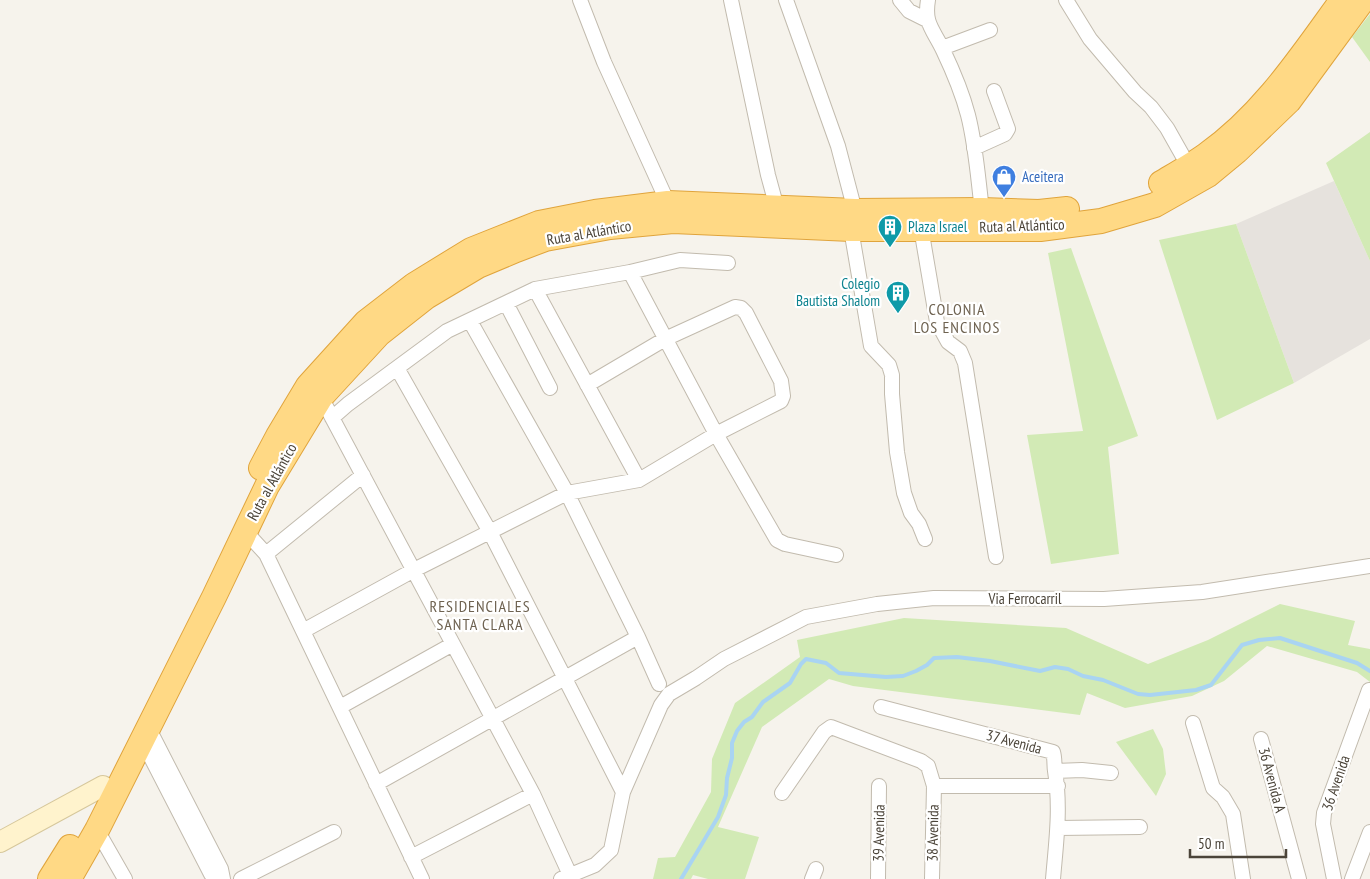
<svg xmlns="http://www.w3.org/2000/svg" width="1370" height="879" font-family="'PT Sans Narrow',sans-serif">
	<rect width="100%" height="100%" fill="#f6f3ec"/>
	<!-- industrial -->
	<path fill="#e6e2dd" d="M 1334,181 L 1370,261 L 1370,339 L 1294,383 L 1236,224 Z"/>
	<!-- green -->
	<path fill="#d2eab5" d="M 1370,14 L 1370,62 L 1352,37 Z
		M 1370,132 L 1370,261 L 1326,163 Z
		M 1236,224 L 1294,383 L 1217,420 L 1159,240 Z
		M 1071,248 L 1138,436 L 1108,447 L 1119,554 L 1051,564 L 1027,435 L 1083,431 L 1048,253 Z
		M 1280,604 L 1355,621 L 1348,645 L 1370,649 L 1370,682 L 1357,672 L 1267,646 L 1224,681 L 1192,696 L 1125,708 L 1087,693 L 1080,715 L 853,686 L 829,679 L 762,727 L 718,827 L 759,837 L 745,879 L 708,879 L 693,875 L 691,879 L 653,879 L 658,858 L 675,857 L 711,792 L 712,759 L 735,703 L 800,657 L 797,640 L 904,618 L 1066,628 L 1148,664 L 1208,640 Z
		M 1153,729 L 1163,749 L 1166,774 L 1156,796 L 1116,742 Z"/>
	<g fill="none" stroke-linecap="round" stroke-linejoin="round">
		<!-- stream -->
		<path stroke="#a9d4f2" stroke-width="4" d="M 681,879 L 718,817 L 726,795 L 727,778 L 732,758 L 732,743 L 737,731 L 744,722 L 752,717 L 763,702 L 790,683 L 801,664 L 806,659 L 826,663 L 839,673 L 886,677 L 903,676 L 916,671 L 927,665 L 934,658 L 957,657 L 990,661 L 1040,671 L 1055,667 L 1068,669 L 1083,676 L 1103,680 L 1138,694 L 1150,695 L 1196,690 L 1211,685 L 1242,645 L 1259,640 L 1280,638 L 1357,663 L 1370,671"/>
		<defs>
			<path id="minor" d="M 580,0 L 604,62 L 668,203
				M 731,0 L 768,175 L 777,208
				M 786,0 L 838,146 L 855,211
				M 900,0 L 909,11 L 927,20
				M 928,0 C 924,24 933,29 943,50 C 953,71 962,92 968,115 C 976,146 978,179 982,210
				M 1066,0 L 1090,39 L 1135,92 L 1151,107 L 1167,128 L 1189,167
				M 942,48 L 990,30
				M 974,148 L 1005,134 L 1008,129 L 994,91
				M 921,228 L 937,322 L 948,342 L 960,351 L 965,363 L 996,557
				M 851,229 L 871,346 L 889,365 L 892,375 L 892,394 L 897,452 L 904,493 L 911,513 L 919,524 L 925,539
				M 630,272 L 716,434 L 777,540 L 785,544 L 836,555
				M 535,289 L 639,480
				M 506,303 L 550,388
				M 470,321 L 567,493 L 638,637 L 659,684
				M 397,368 L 490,532 L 623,792
				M 321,397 L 533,794 L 570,875 L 570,879
				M 332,418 L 348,404 L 447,331 L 535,289 L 630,272 L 680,260 L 728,263
				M 245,531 L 266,554 L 422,879
				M 266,554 L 363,475
				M 303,631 L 414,570 L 567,493 L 639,480 L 716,434 L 781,401 L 783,396 L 781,381 L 746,313 L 741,308 L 735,307 L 665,339 L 587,385
				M 340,707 L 453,644
				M 881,707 L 1053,752 C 1055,758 1054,765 1055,771 C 1061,808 1056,843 1053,879
				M 1193,723 L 1213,788 L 1223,797 L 1233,814 L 1243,879
				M 148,727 L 221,869 L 223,879
				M 1261,739 L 1299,879
				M 142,740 L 211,874 L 217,879
				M 1055,771 L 1082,770 L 1111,773
				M 376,784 L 638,637
				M 934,786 L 1058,786
				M 782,793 L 824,732 L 831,727 L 921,761 L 928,766 L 934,786 L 932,879
				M 1058,828 L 1140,827
				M 97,830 L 125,879
				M 411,857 L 533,794
				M 241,879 L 334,832
				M 561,879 L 595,865 L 611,850 L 623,792 L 661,705 L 669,694 L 696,678 L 724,659 L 806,617 L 877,604 L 934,598 L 1104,599 L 1202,592 L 1370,566
				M 812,879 L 816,869
				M 878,879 L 879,786
				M 1334,879 L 1323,824 L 1324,813 L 1369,690
				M 1352,879 L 1370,832"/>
			<path id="secondary" d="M 0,842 L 103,786"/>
			<path id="trunk" d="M 1161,183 C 1176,174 1192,165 1206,155 C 1263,115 1302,55 1342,0
				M 261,468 L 278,436 L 308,386 L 366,322 L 414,285 L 471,250 L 539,223 L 595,212 L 668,203 L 855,211 L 982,210 L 1039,212 L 1067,209
				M 50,879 L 70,847
				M 69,879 L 97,830 L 214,597 L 267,486 L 321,397 L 379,334 L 426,297 L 478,266 L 516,250 L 545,239 L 610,227 L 673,221 L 851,229 L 1040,229 L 1101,221 L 1155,205 L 1208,175 L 1237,151 L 1289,101 L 1363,0"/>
		</defs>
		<!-- minor casing -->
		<use href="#minor" stroke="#c2bbae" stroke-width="16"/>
		<!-- secondary casing -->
		<use href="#secondary" stroke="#d6c79b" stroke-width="22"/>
		<!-- trunk casing -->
		<use href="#trunk" stroke="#e0a43c" stroke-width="26"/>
		<!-- minor -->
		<use href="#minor" stroke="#fff" stroke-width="14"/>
		<!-- secondary -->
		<use href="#secondary" stroke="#fff3cd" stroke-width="20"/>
		<!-- trunk -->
		<use href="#trunk" stroke="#ffd985" stroke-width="24"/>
	</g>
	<!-- icons -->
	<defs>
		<symbol id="shop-pin" viewBox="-11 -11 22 30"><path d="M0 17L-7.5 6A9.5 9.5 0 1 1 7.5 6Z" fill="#3f7fe0" stroke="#fff"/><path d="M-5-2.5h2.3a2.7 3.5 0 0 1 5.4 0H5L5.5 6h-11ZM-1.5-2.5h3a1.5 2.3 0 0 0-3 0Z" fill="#fff"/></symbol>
		<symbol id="building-pin" viewBox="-11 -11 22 30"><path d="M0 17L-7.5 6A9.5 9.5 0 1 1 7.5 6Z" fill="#0f9aa8" stroke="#fff"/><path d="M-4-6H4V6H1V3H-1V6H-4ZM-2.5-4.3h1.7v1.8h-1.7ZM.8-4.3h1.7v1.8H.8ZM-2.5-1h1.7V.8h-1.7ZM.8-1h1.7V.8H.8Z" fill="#fff"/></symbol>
	</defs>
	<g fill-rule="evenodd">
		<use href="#shop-pin" x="990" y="163" width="28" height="38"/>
		<use href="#building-pin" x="876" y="213" width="28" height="38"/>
		<use href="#building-pin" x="884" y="279" width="28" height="38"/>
	</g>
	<g text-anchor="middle" stroke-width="4.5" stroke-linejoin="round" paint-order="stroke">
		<!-- shop labels -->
		<g font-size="15" fill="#366cbe" stroke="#fff" text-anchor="start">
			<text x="1022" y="182">Aceitera</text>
		</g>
		<!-- street labels -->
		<g font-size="15" fill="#4b4439" stroke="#fff">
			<text transform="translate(1022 226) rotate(-2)" y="5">Ruta al Atlántico</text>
			<text transform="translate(589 233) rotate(-10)" y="5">Ruta al Atlántico</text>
			<text transform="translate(272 482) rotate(-61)" y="5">Ruta al Atlántico</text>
			<text x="1025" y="604">Via Ferrocarril</text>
			<text transform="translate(1014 742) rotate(15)" y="5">37 Avenida</text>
			<text transform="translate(1272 780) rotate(75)" y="5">36 Avenida A</text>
			<text transform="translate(1336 783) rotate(-71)" y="5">36 Avenida</text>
			<text transform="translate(879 833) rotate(-89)" y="5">39 Avenida</text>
			<text transform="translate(933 833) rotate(-89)" y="5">38 Avenida</text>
		</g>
		<!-- culture labels -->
		<g font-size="15" fill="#0d838f" stroke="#fff" text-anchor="start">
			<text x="908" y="232">Plaza Israel</text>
			<text x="880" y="289" text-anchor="end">Colegio<tspan x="880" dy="17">Bautista Shalom</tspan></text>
		</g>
		<!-- neighbourhood labels -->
		<g font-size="16" letter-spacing="1" fill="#6e6250" stroke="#fff">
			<text x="957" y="315">COLONIA<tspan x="957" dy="18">LOS ENCINOS</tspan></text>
			<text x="480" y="612">RESIDENCIALES<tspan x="480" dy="18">SANTA CLARA</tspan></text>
		</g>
	</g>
	<!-- scale -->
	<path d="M1190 849v8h96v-8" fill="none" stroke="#4b4439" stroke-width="2.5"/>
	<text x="1198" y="849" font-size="15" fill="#4b4439" stroke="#ffffff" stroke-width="4" paint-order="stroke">50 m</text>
</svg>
